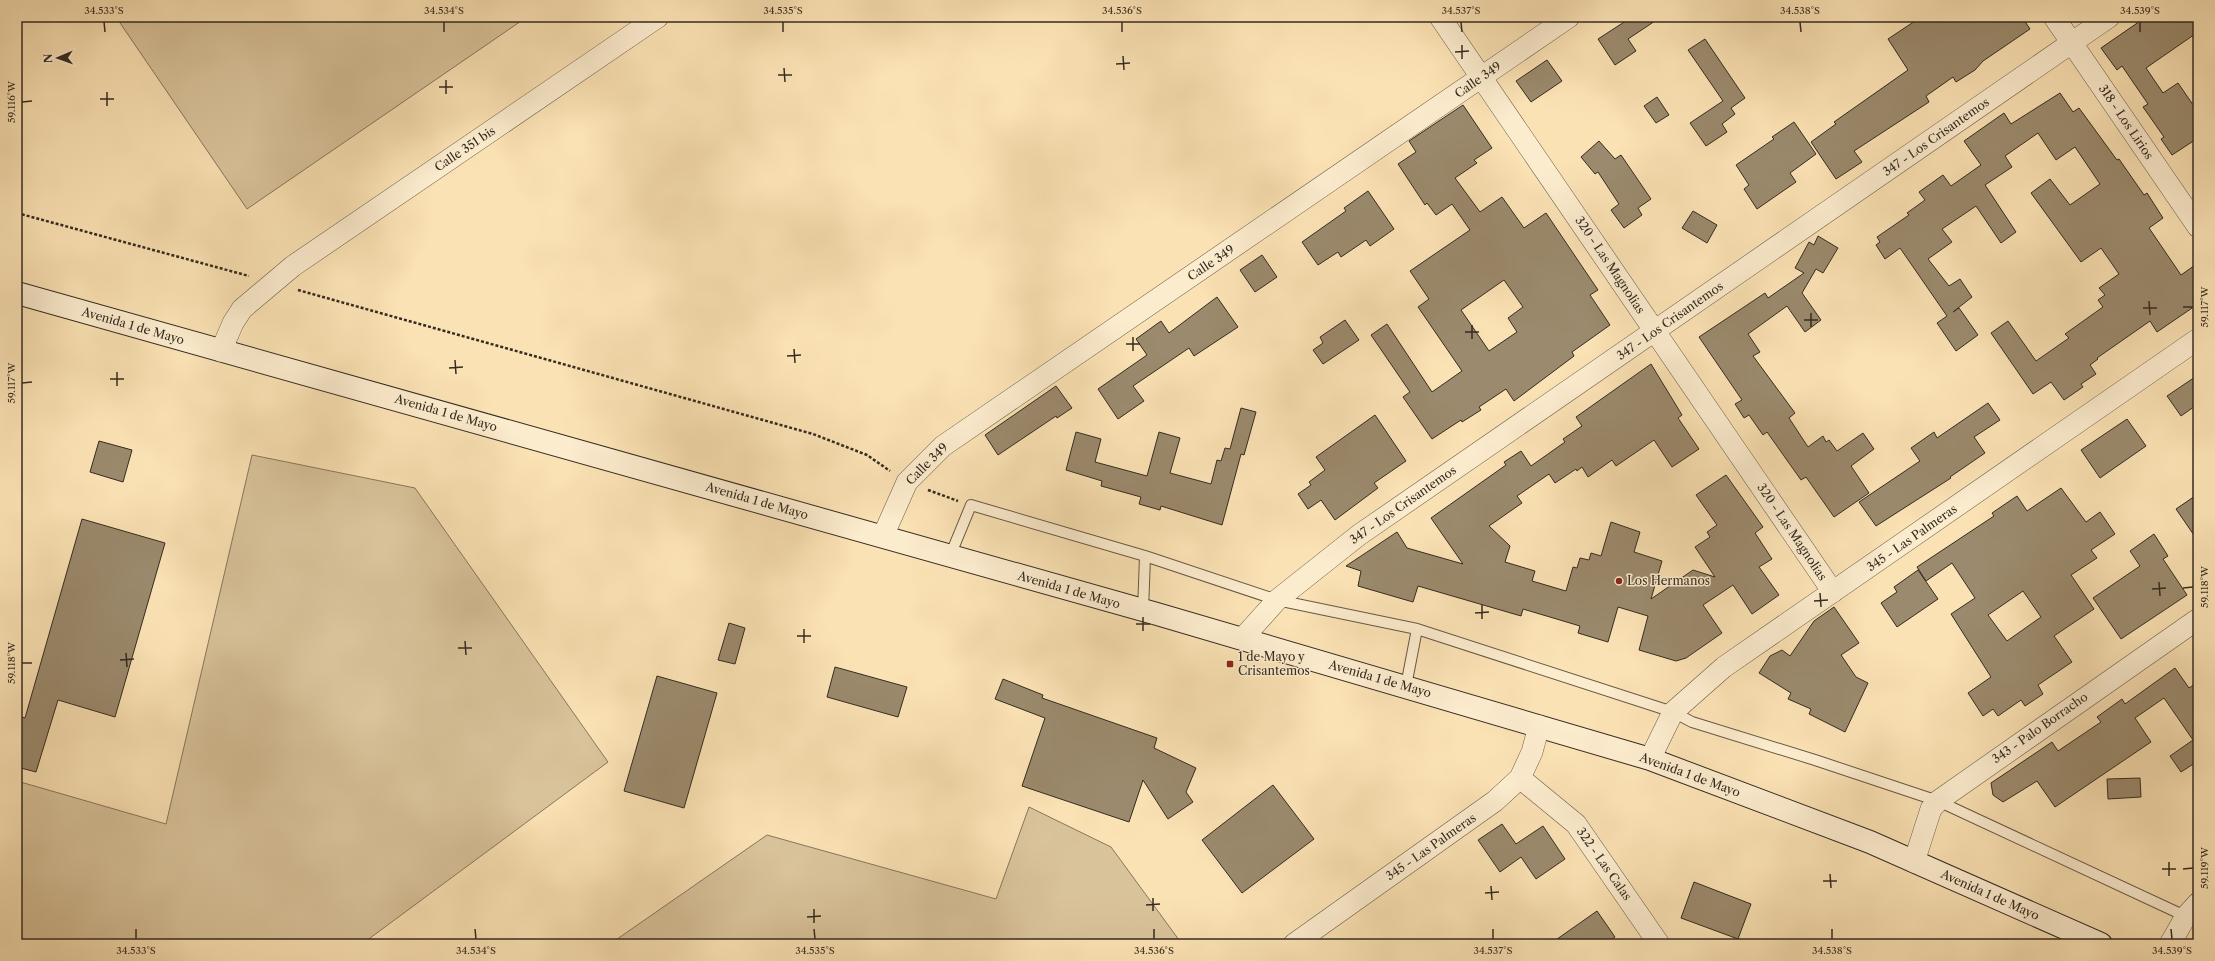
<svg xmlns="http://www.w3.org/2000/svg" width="2215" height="961" font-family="'Libre Caslon Text',serif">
	<rect width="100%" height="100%" fill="#fbe2b4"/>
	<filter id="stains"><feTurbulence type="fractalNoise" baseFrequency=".005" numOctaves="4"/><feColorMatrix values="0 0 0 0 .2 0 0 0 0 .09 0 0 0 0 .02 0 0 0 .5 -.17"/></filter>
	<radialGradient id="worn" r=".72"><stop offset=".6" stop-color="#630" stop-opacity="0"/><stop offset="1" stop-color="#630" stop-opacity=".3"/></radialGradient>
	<!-- green -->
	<path fill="#d9c39b" stroke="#86775e" d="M 116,17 L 527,17 L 247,209 Z
		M 252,455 L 415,488 L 608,762 L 362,944 L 17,944 L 17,781 L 166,824 Z
		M 1029,807 L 1111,847 L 1182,944 L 610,944 L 767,835 L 996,899 Z"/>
	<!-- building -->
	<path fill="#9b8a6d" stroke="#342b20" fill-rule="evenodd" d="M 1632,17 L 1661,17 L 1628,39 L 1636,51 L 1615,65 L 1598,39 Z
		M 1921,17 L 2022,17 L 2030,29 L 1983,61 L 1975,70 L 1956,82 L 1953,77 L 1926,96 L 1929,102 L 1854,151 L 1862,162 L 1836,179 L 1811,142 L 1836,124 L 1834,122 L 1908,70 L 1888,39 Z
		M 2146,17 L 2198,17 L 2198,32 L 2146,68 L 2163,93 L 2178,83 L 2198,112 L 2198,138 L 2172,155 L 2161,139 L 2164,137 L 2143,107 L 2148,104 L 2122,66 L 2117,70 L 2101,48 Z
		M 1705,39 L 1745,98 L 1731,108 L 1735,114 L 1722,124 L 1727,132 L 1706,146 L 1690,123 L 1723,101 L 1688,50 Z
		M 1547,60 L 1562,81 L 1531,102 L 1516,81 Z
		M 2060,93 L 2073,112 L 2079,108 L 2117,160 L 2119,159 L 2144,195 L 2147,193 L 2163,218 L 2149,228 L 2181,275 L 2198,263 L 2198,304 L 2157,332 L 2150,321 L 2097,358 L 2098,359 L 2090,365 L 2096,374 L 2081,384 L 2083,387 L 2064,400 L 2051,382 L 2033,394 L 1991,333 L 2008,321 L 2036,361 L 2069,338 L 2065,334 L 2103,307 L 2098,300 L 2105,295 L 2099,288 L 2119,274 L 2101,248 L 2081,262 L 2031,193 L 2050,179 L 2070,205 L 2100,184 L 2075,147 L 2056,160 L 2038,133 L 2005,156 L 2012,167 L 1985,185 L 2016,232 L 2001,243 L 1976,206 L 1942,229 L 1952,242 L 1928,259 L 1949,286 L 1960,279 L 1972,297 L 1953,312 L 1959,308 L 1978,335 L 1956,351 L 1937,323 L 1947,316 L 1900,248 L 1885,259 L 1876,245 L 1880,242 L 1877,237 L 1909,215 L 1907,213 L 1925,200 L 1919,192 L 1943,175 L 1951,186 L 1981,165 L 1964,141 L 2004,113 L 2011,124 Z
		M 1657,97 L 1669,115 L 1656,123 L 1644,106 Z
		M 1463,105 L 1492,148 L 1474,160 L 1477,163 L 1455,178 L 1480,212 L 1502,197 L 1524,228 L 1546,213 L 1598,290 L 1590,295 L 1610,325 L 1572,352 L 1574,356 L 1514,401 L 1506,389 L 1479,407 L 1481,410 L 1462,422 L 1461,420 L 1432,439 L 1403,397 L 1410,392 L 1371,335 L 1387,324 L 1432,392 L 1462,371 L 1418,307 L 1429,299 L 1410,271 L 1470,230 L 1452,204 L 1436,215 L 1427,203 L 1425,205 L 1398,164 L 1416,152 L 1409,141 ZM 1504,280 L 1523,307 L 1508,318 L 1517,332 L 1489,351 L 1461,310 Z
		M 1794,122 L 1816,154 L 1790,173 L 1796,182 L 1757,209 L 1744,189 L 1749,185 L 1736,165 L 1774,139 L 1772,137 Z
		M 1599,141 L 1615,159 L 1621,155 L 1651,199 L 1638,208 L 1642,215 L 1624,228 L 1611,210 L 1619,204 L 1598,172 L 1595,174 L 1581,157 Z
		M 1368,191 L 1394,229 L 1370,246 L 1366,240 L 1341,257 L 1338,252 L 1318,265 L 1302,242 L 1346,211 L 1344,208 Z
		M 1693,211 L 1717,225 L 1707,243 L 1682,228 Z
		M 1818,236 L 1838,248 L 1823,273 L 1816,269 L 1802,293 L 1821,320 L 1805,332 L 1787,306 L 1748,334 L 1760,352 L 1753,356 L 1795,413 L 1789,418 L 1808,447 L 1823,436 L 1826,442 L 1829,440 L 1837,451 L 1863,433 L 1874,449 L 1851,466 L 1869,493 L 1834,517 L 1806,477 L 1801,480 L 1767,432 L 1763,435 L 1749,415 L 1744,418 L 1735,404 L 1742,400 L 1699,337 L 1765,293 L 1768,298 L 1804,273 L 1795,268 L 1809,242 L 1814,245 Z
		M 1262,255 L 1277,277 L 1255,292 L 1240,270 Z
		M 1217,297 L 1238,327 L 1194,356 L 1189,348 L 1133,386 L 1144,401 L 1118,419 L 1098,389 L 1147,355 L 1136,339 L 1161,321 L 1169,333 Z
		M 1345,320 L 1359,340 L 1323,364 L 1313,350 L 1323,343 L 1320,337 Z
		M 1651,364 L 1682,415 L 1678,418 L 1699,449 L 1672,467 L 1654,440 L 1616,466 L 1612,460 L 1588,477 L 1582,467 L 1577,471 L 1576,469 L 1555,483 L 1549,474 L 1517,496 L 1522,503 L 1489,526 L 1510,546 L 1505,562 L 1535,571 L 1532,581 L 1566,591 L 1573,567 L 1577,568 L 1580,558 L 1589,560 L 1591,553 L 1601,556 L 1611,522 L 1640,532 L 1634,552 L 1662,561 L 1651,599 L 1693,570 L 1715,577 L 1695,547 L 1710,537 L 1707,532 L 1717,525 L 1696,495 L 1726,475 L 1763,527 L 1755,533 L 1772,559 L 1759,567 L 1779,595 L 1752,614 L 1733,585 L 1703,605 L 1722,633 L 1686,658 L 1676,661 L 1639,650 L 1648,616 L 1618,607 L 1608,642 L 1578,633 L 1580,626 L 1523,609 L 1521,616 L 1418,586 L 1413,602 L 1358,586 L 1361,571 L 1346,566 L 1397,532 L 1407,548 L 1463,564 L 1431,518 L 1506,465 L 1504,462 L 1521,451 L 1531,466 L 1565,442 L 1563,439 L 1582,426 L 1576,417 Z
		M 2198,375 L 2198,404 L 2181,416 L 2167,396 Z
		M 1056,386 L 1072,408 L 1057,418 L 1056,416 L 998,455 L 985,435 Z
		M 1988,403 L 2000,420 L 1974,437 L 1985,453 L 1950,477 L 1951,478 L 1876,526 L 1859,502 L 1920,461 L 1911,448 L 1934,432 L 1937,438 Z
		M 1241,408 L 1256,412 L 1244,455 L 1241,454 L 1222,525 L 1161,506 L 1160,510 L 1139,504 L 1141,497 L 1101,486 L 1102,481 L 1066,470 L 1076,432 L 1101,439 L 1095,462 L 1147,476 L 1159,432 L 1180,438 L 1170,473 L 1211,484 L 1217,460 L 1221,461 L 1225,448 L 1230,449 Z
		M 1375,415 L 1406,461 L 1374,483 L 1378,488 L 1335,520 L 1321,500 L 1308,509 L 1298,494 L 1311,485 L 1309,482 L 1325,470 L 1316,457 Z
		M 2127,419 L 2146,446 L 2100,478 L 2081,450 Z
		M 99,441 L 132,450 L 123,482 L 90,472 Z
		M 2061,488 L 2086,522 L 2100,512 L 2115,534 L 2091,550 L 2097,558 L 2071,575 L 2094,609 L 2054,636 L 2072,662 L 2038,685 L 2043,694 L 2025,706 L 2021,700 L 1998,716 L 1993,709 L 1983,716 L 1968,693 L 1991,677 L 1951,614 L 1975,598 L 1952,563 L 1926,581 L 1917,567 L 1994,516 L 1992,513 L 2017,496 L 2027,511 ZM 2023,591 L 2041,617 L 2007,641 L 1988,615 Z
		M 2198,494 L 2198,541 L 2176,509 Z
		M 82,519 L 165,543 L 115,717 L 58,700 L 36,772 L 17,767 L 17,715 L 25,718 Z
		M 2154,534 L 2168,556 L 2163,559 L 2187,595 L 2121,639 L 2093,598 L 2140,566 L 2130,551 Z
		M 1918,570 L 1938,599 L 1897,627 L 1881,603 L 1897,592 L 1894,587 Z
		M 1834,607 L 1859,643 L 1841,655 L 1856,677 L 1868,683 L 1845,732 L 1809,714 L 1811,709 L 1788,699 L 1791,693 L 1759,673 L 1770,656 L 1782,650 L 1790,656 L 1814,621 Z
		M 729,623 L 745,628 L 735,664 L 718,660 Z
		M 835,667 L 907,687 L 898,717 L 827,697 Z
		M 2175,668 L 2189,688 L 2198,682 L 2198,761 L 2181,772 L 2170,756 L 2193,740 L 2164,698 L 2135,718 L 2151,742 L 2055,807 L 2037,781 L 2003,802 L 1993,795 L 1991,783 L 2052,742 L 2058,751 L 2101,722 L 2097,717 L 2122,699 L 2125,704 Z
		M 657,676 L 717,693 L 684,808 L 624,791 Z
		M 1003,679 L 1043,695 L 1042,698 L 1157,738 L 1154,748 L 1196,768 L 1186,792 L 1193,802 L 1168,819 L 1143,780 L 1129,822 L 1022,786 L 1045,718 L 995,699 Z
		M 2140,778 L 2141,797 L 2108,799 L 2107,779 Z
		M 1273,785 L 1314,839 L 1242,893 L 1202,840 Z
		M 1502,824 L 1516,844 L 1543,826 L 1565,859 L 1536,879 L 1521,857 L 1500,872 L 1478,840 Z
		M 1694,882 L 1751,904 L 1738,939 L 1681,918 Z
		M 1597,911 L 1615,937 L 1605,944 L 1550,944 Z"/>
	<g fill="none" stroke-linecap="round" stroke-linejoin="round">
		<defs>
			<path id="service" d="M 950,556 L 971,505 L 1145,556 L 1277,600 L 1417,629 L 1673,712 L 1692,722 L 1815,760 L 1938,801 L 2198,922
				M 1143,611 L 1145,556
				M 1406,686 L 1417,629"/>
			<path id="minor" d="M 1440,17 L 1833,592
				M 2054,17 L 2198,227
				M 221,351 L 233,323 L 242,309 L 293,266 L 658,17
				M 883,536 L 907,482 L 943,446 L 1569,17
				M 1242,639 L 1277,600 L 1359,535 L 2109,17
				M 1650,759 L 1673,712 L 1724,667 L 2198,339
				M 1520,778 L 1576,824 L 1659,944
				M 1914,862 L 1931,809 L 1938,801 L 2198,619
				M 1294,944 L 1495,801 L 1520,778 L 1532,752 L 1539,726
				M 2170,944 L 2186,916 L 2198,903"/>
			<path id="secondary" d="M 17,293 L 1157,614 L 1650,759 L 1870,842 L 2101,944"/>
		</defs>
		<!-- service casing -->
		<use href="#service" stroke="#665945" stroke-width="12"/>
		<!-- minor casing -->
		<use href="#minor" stroke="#665945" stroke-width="22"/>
		<!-- secondary casing -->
		<use href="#secondary" stroke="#342b20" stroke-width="24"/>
		<!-- path -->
		<path stroke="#342b20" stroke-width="2.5" stroke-dasharray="3 2" stroke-linecap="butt" d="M 17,213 L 249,276
			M 298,290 L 813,434 L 867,455 L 890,471
			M 928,490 L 958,501"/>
		<!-- service -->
		<use href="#service" stroke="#fcecce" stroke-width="10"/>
		<!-- minor -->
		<use href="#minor" stroke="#fcecce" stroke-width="21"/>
		<!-- secondary -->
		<use href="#secondary" stroke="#fcecce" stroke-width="22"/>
	</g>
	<!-- ticks -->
	<path fill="none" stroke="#342b20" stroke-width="1.5" d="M 104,22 L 105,32M 444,22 L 444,32M 783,22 L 783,32M 1122,22 L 1122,32M 1461,22 L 1462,32M 1800,22 L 1801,32M 2140,22 L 2140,32M 1462,45 L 1462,59M 1455,52 L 1469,51M 1123,56 L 1124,70M 1116,64 L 1130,63M 784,68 L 785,82M 778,75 L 792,75M 446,80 L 446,94M 439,87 L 453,87M 107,92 L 107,106M 100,99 L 114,99M 22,102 L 32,101M 2149,301 L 2150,315M 2183,307 L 2193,307M 2143,308 L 2157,308M 1811,313 L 1811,327M 1804,320 L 1818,320M 1472,325 L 1472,339M 1465,332 L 1479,332M 1133,337 L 1133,351M 1126,344 L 1140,344M 794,349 L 795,363M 787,356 L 801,355M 455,360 L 456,374M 449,368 L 463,367M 117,372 L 117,386M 110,379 L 124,379M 22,383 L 32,382M 2159,582 L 2160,596M 2183,588 L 2193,587M 2152,589 L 2166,588M 1820,593 L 1821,607M 1814,601 L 1828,600M 1482,605 L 1482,619M 1475,613 L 1489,612M 1143,617 L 1143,631M 1136,624 L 1150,624M 804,629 L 804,643M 797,636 L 811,636M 465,641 L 466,655M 458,648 L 472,648M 126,653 L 127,667M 120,660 L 134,659M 22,663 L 32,663M 2169,862 L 2169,876M 2162,869 L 2176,869M 2183,869 L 2193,868M 1830,874 L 1831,888M 1823,881 L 1837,881M 1491,886 L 1492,900M 1485,893 L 1499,892M 1153,898 L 1153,911M 1146,905 L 1160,904M 814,909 L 814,923M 807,917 L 821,916M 136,929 L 136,939M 475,929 L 476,939M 814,929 L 815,939M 1154,929 L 1154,939M 1493,929 L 1493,939M 1832,929 L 1832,939M 2171,929 L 2172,939"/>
	<!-- markers -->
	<g fill="#8f2418" stroke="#fcecce" stroke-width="1.5">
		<circle cx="1619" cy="581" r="4"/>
		<rect x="1226" y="660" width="8" height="8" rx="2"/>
	</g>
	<g text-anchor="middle" stroke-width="3" stroke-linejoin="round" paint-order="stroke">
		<!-- street labels -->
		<g font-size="12" fill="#342b20" stroke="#fcecce">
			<text transform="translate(1478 80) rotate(-35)" y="4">Calle 349</text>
			<text transform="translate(2126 122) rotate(56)" y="4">318 - Los Lirios</text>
			<text transform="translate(1936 137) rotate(-35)" y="4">347 - Los Crisantemos</text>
			<text transform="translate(465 149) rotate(-34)" y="4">Calle 351 bis</text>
			<text transform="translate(1211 263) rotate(-34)" y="4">Calle 349</text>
			<text transform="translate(1610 265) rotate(56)" y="4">320 - Las Magnolias</text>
			<text transform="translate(1670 321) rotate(-35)" y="4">347 - Los Crisantemos</text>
			<text transform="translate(133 326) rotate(16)" y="4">Avenida 1 de Mayo</text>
			<text transform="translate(446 413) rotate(16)" y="4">Avenida 1 de Mayo</text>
			<text transform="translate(927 464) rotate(-45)" y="4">Calle 349</text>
			<text transform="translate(757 501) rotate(16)" y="4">Avenida 1 de Mayo</text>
			<text transform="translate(1403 505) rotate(-35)" y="4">347 - Los Crisantemos</text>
			<text transform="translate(1792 532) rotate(56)" y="4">320 - Las Magnolias</text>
			<text transform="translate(1912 538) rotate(-35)" y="4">345 - Las Palmeras</text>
			<text transform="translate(1069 590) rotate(16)" y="4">Avenida 1 de Mayo</text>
			<text transform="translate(1380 679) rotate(16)" y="4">Avenida 1 de Mayo</text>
			<text transform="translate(2040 728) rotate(-35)" y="4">343 - Palo Borracho</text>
			<text transform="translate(1690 775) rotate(20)" y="4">Avenida 1 de Mayo</text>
			<text transform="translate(1431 847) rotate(-35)" y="4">345 - Las Palmeras</text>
			<text transform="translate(1604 864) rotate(55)" y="4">322 - Las Calas</text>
			<text transform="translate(1990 895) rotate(24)" y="4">Avenida 1 de Mayo</text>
		</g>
		<!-- poi labels -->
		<g font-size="12" fill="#342b20" stroke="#fcecce" text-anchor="start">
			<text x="1627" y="585">Los Hermanos</text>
			<text x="1238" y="661">1 de Mayo y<tspan x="1238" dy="14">Crisantemos</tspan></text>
		</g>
	</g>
	<!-- margin -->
	<rect width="2215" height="961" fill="none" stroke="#fbe2b4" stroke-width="44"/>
	<!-- north arrow -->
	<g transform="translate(58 58) rotate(268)" stroke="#fcecce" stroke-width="3" paint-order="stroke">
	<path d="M0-3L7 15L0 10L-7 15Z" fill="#342b20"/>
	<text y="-6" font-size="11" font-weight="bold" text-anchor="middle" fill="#342b20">N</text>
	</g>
	<rect x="22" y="22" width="2171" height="917" fill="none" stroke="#342b20" stroke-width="1.5"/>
	<g font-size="10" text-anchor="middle" fill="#342b20">
		<text x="104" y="14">34.533°S</text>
		<text x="444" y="14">34.534°S</text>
		<text x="783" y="14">34.535°S</text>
		<text x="1122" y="14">34.536°S</text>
		<text x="1461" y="14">34.537°S</text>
		<text x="1800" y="14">34.538°S</text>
		<text x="2140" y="14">34.539°S</text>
		<text transform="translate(11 102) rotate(-90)" y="4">59.116°W</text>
		<text transform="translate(2204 307) rotate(-90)" y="4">59.117°W</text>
		<text transform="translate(11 383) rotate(-90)" y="4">59.117°W</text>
		<text transform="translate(2204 587) rotate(-90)" y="4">59.118°W</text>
		<text transform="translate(11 663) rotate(-90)" y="4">59.118°W</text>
		<text transform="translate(2204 868) rotate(-90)" y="4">59.119°W</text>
		<text x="136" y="954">34.533°S</text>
		<text x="476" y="954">34.534°S</text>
		<text x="815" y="954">34.535°S</text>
		<text x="1154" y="954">34.536°S</text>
		<text x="1493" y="954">34.537°S</text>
		<text x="1832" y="954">34.538°S</text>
		<text x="2172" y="954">34.539°S</text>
	</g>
	<rect width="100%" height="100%" filter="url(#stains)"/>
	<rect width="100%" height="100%" fill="url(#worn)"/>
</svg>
